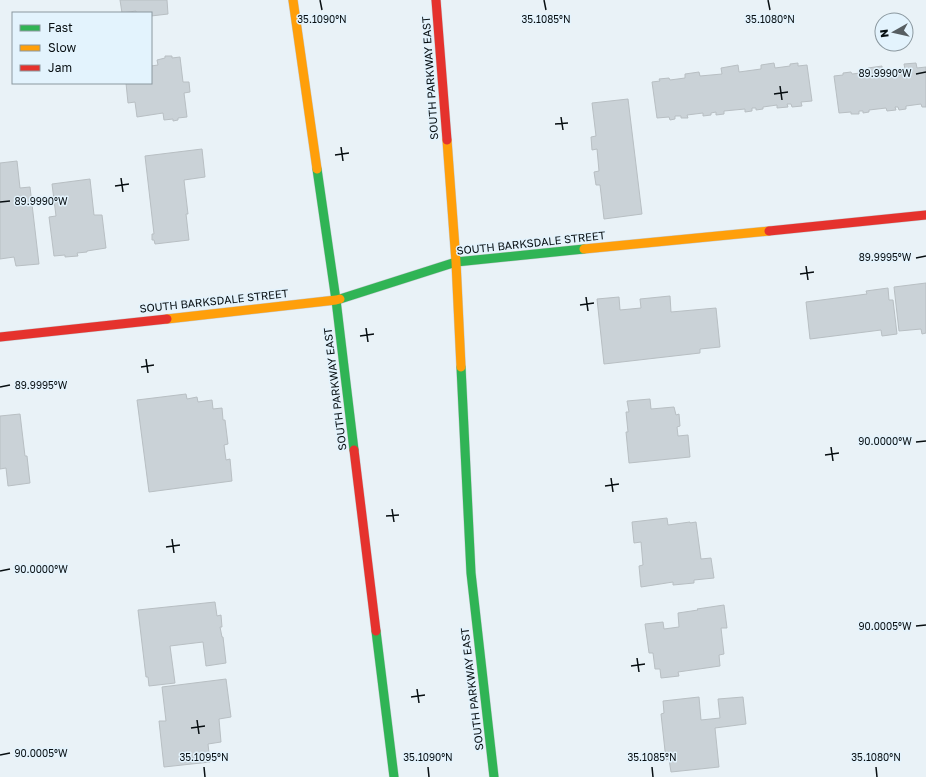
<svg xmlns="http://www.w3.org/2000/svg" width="926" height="777" font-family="'Golos Text',sans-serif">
	<rect width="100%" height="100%" fill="#e9f2f7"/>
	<!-- building -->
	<path fill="#cad2d7" stroke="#b8bfc3" d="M 120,0 L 167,0 L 168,14 L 151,16 L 151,13 L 136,13 L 136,11 L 122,13 Z
		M 165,56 L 172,56 L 172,58 L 180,57 L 183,82 L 189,82 L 190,92 L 184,93 L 187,117 L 178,118 L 178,120 L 173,121 L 173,119 L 164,120 L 163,113 L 137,117 L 135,102 L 128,103 L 126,83 L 151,83 L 151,66 L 158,65 L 157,60 L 165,58 Z
		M 774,63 L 775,68 L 790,66 L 790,64 L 798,63 L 798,66 L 807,65 L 812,101 L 801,102 L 802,106 L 792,107 L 791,104 L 787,104 L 788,107 L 777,108 L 777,105 L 763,107 L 763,109 L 756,110 L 756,108 L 752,108 L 752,111 L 745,112 L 745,109 L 724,111 L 724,114 L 716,115 L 716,112 L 711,113 L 711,115 L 703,116 L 703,113 L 687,115 L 688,118 L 681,118 L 681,116 L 675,116 L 675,119 L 670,120 L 669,117 L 657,118 L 652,82 L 660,81 L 659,79 L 669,78 L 670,80 L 685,78 L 685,74 L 699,72 L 700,76 L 722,74 L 721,68 L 738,65 L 739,72 L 761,69 L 761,65 Z
		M 916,63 L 917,68 L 926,67 L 926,107 L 922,107 L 921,104 L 906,106 L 906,109 L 899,110 L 898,107 L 895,107 L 896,110 L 887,111 L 886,108 L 869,110 L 869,112 L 863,113 L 863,111 L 859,111 L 859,114 L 851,114 L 851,112 L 839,113 L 834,76 L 843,75 L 843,73 L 851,72 L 852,74 L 869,72 L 868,68 L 882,66 L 882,72 L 905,69 L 904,64 Z
		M 628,99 L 642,214 L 604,219 L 600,185 L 596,185 L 594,172 L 599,171 L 597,149 L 592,150 L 591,137 L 596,136 L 592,103 Z
		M 202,149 L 205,177 L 184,180 L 188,214 L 186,214 L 189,240 L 155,244 L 154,240 L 152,240 L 152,234 L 154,234 L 145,156 Z
		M 17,161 L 20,188 L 30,187 L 39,264 L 16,266 L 14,257 L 0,259 L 0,163 Z
		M 90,179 L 94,215 L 102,215 L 106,248 L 87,251 L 87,252 L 77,253 L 78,256 L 65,257 L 65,255 L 54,256 L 49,217 L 56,216 L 52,184 Z
		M 926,283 L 926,333 L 922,334 L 921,329 L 899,331 L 894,287 Z
		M 888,288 L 889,300 L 893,300 L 897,334 L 882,336 L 881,330 L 810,339 L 806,302 L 867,294 L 866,291 Z
		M 670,296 L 671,312 L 716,308 L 720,347 L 700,349 L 700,353 L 604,364 L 597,299 L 619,297 L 620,310 L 641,308 L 640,299 Z
		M 186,394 L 187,399 L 197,397 L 198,402 L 212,400 L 213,409 L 222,408 L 223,420 L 225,420 L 228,444 L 224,445 L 226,460 L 230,459 L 232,481 L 149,492 L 137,400 Z
		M 650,399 L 651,409 L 674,407 L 676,415 L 679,414 L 680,426 L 677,427 L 678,436 L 688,435 L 690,457 L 629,463 L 626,432 L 628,432 L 626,412 L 629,412 L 627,401 Z
		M 20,414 L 25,456 L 27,456 L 30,483 L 8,486 L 6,468 L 0,469 L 0,416 Z
		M 667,518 L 668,525 L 690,522 L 690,523 L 696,522 L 701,559 L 711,558 L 714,578 L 694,580 L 694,583 L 673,585 L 673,582 L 641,587 L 639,566 L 643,565 L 641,542 L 634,543 L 632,522 Z
		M 215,602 L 217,616 L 221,615 L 222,627 L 220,627 L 222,637 L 223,637 L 226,663 L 206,666 L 203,642 L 170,646 L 175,683 L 149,686 L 148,677 L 146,677 L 138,610 Z
		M 724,605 L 727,628 L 721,628 L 724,654 L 719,655 L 720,666 L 678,672 L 679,676 L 661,678 L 660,669 L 655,669 L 653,653 L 649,653 L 645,624 L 663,622 L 664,629 L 679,627 L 678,613 L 698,610 L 697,609 Z
		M 226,679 L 231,717 L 219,719 L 221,742 L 208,744 L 210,762 L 164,767 L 159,721 L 166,721 L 162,687 Z
		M 699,697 L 701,720 L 720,718 L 718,699 L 743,697 L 746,724 L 715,728 L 719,767 L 671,772 L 669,759 L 666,760 L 661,714 L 664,713 L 663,701 Z"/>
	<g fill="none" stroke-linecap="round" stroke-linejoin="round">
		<defs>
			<path id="fast" d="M 317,169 L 336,300 L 354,450
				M 340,299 L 456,262 L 584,249
				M 461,367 L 471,573 L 494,777
				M 376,631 L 394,777"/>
			<path id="slow" d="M 293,0 L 317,169
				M 447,140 L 456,262 L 461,367
				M 584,249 L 769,231
				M 167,319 L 336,300 L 340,299"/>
			<path id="jam" d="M 436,0 L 447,140
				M 769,231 L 926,215
				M 0,337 L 167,319
				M 354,450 L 376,631"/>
		</defs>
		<!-- fast casing -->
		<use href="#fast" stroke="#c6cdd2" stroke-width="10"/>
		<!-- slow casing -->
		<use href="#slow" stroke="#c6cdd2" stroke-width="10"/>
		<!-- jam casing -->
		<use href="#jam" stroke="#c6cdd2" stroke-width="10"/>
		<!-- fast -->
		<use href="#fast" stroke="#30b455" stroke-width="9"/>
		<!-- slow -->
		<use href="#slow" stroke="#ff9f0a" stroke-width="9"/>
		<!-- jam -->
		<use href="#jam" stroke="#e5322d" stroke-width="9"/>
	</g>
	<!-- ticks -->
	<path fill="none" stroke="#080f12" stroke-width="1.5" d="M 320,0 L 322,10M 544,0 L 546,10M 768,0 L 770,10M 916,74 L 926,72M 780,86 L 782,100M 774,94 L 788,92M 561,117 L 563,130M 555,124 L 568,123M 341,147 L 343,161M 335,155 L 349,153M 121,178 L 123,192M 115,186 L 129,184M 0,202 L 10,201M 916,258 L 926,256M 806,266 L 808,280M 800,274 L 814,272M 586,297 L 588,311M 580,305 L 594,303M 366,328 L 368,342M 360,336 L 374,334M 146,359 L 148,373M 141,367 L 154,365M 0,387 L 10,385M 916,442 L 926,441M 831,447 L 833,461M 825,455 L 839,453M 611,478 L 613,492M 605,486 L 619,484M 392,509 L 394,522M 386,516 L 399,515M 172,539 L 174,553M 166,547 L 180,545M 0,571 L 10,569M 916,626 L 926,625M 637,658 L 639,672M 631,666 L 645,664M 417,689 L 419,703M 411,697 L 425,695M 197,720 L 199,734M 191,728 L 205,726M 0,755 L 10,753M 204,767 L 205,777M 428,767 L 429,777M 652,767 L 653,777M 876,767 L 877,777"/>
	<g text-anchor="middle" stroke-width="3" stroke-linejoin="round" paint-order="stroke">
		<!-- street labels -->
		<g font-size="11" fill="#080f12" stroke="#e3f3fd">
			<text transform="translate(430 78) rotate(-94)" y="4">SOUTH PARKWAY EAST</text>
			<text transform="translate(531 243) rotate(-6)" y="4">SOUTH BARKSDALE STREET</text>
			<text transform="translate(214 301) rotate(-6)" y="4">SOUTH BARKSDALE STREET</text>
			<text transform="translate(335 389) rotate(-97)" y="4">SOUTH PARKWAY EAST</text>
			<text transform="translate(472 689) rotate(-97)" y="4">SOUTH PARKWAY EAST</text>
		</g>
	</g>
	<g font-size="10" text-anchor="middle" fill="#080f12" stroke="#e3f3fd" stroke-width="3" stroke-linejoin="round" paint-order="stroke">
		<text x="322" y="23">35.1090°N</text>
		<text x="546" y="23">35.1085°N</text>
		<text x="770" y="23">35.1080°N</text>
		<text x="885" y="77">89.9990°W</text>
		<text x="41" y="205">89.9990°W</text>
		<text x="885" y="261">89.9995°W</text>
		<text x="41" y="389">89.9995°W</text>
		<text x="885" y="445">90.0000°W</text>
		<text x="41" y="573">90.0000°W</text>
		<text x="885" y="630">90.0005°W</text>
		<text x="41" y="757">90.0005°W</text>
		<text x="204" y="761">35.1095°N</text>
		<text x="428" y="761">35.1090°N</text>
		<text x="652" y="761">35.1085°N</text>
		<text x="876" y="761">35.1080°N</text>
	</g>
	<!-- legend -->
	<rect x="12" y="12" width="140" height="72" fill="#e3f3fd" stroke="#8b989f"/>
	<rect x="20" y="25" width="20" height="6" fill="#30b455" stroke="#8b989f"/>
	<text x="48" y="32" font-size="12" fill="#080f12">Fast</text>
	<rect x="20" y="45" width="20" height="6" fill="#ff9f0a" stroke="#8b989f"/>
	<text x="48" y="52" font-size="12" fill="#080f12">Slow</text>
	<rect x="20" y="65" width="20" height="6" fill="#e5322d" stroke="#8b989f"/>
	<text x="48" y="72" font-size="12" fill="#080f12">Jam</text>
	<!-- north arrow -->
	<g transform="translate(894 32) rotate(262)"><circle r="19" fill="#e3f3fd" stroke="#8b989f"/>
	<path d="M0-3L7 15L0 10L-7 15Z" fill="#575e62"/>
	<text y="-6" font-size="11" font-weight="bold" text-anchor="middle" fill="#080f12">N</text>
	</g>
</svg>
